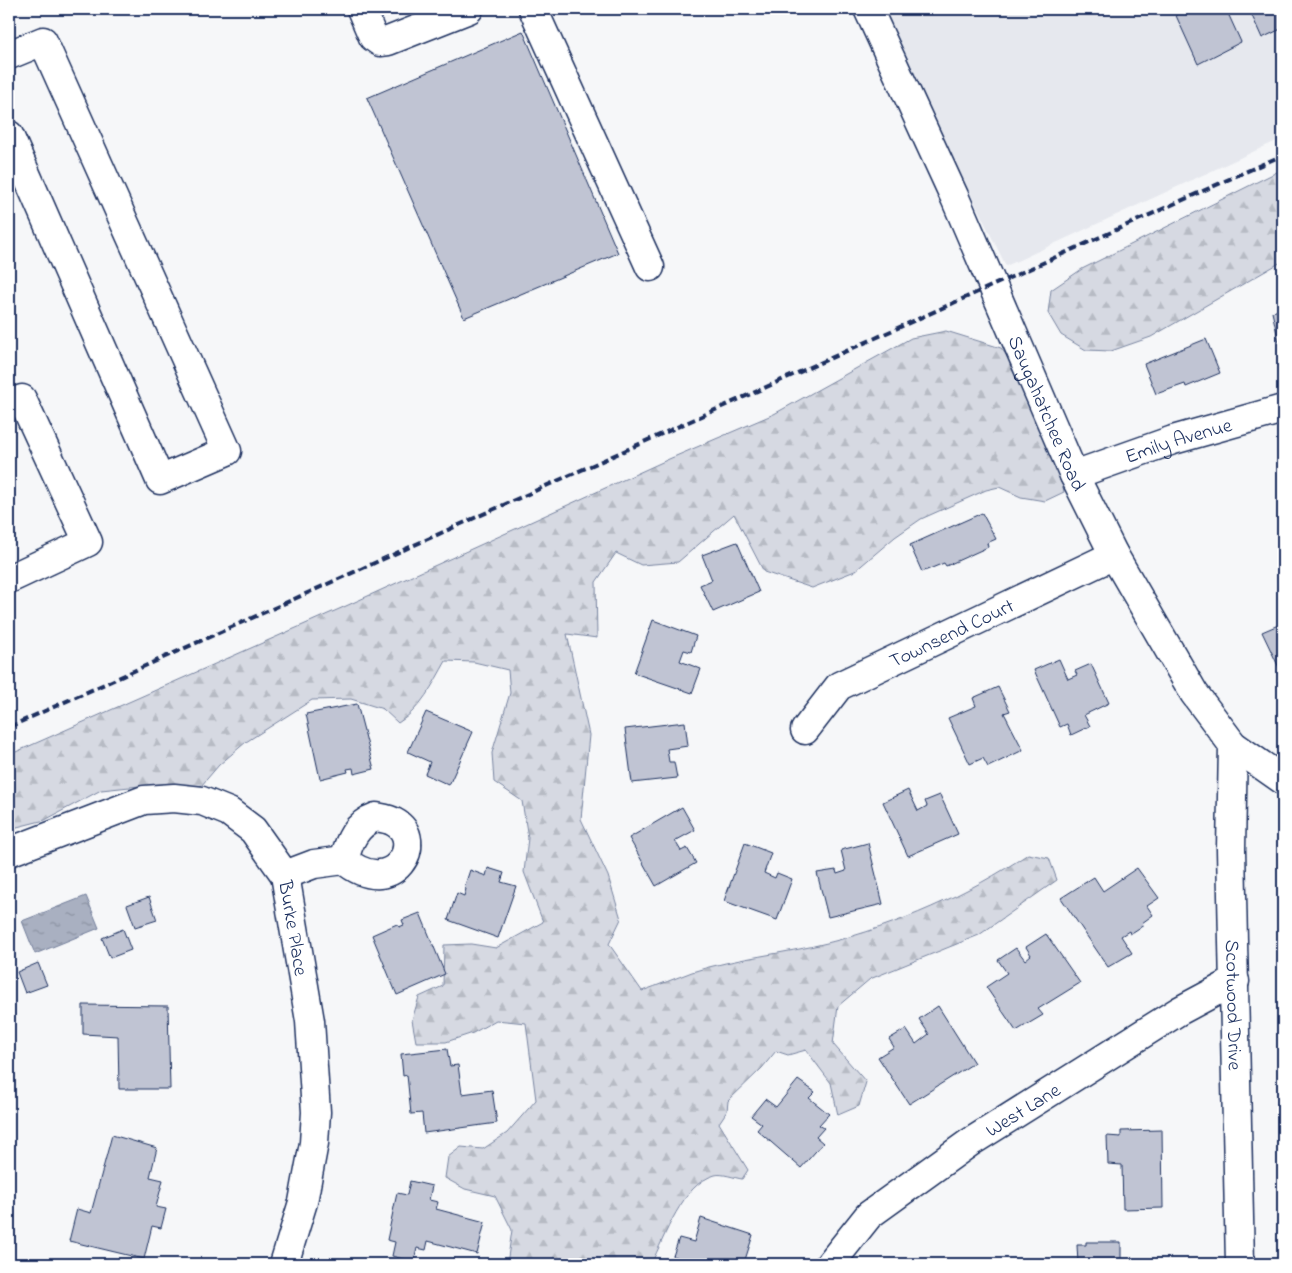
<svg xmlns="http://www.w3.org/2000/svg" width="1292" height="1273" font-family="'Indie Flower',sans-serif">
	<defs>
		<pattern id="forest-firs" width="22" height="20" patternUnits="userSpaceOnUse" patternTransform="scale(1.25)"><rect width="22" height="20" fill="#d6d9e2"/><path d="M5 1l3.5 6h-7zM16 11l3.5 6h-7z" fill="#b7bbc4"/></pattern>
		<pattern id="water-ripples" width="26" height="14" patternUnits="userSpaceOnUse" patternTransform="scale(1.25)"><rect width="26" height="14" fill="#a9b0c1"/><path d="M2 4q2-2 4 0t4 0M15 11q2-2 4 0t4 0" fill="none" stroke="#8990a0"/></pattern>
	</defs>
	<rect width="100%" height="100%" fill="#f6f7f9"/>
	<filter id="ink" filterUnits="userSpaceOnUse"><feTurbulence type="fractalNoise" baseFrequency=".02" numOctaves="2"/><feDisplacementMap in="SourceGraphic" scale="10" xChannelSelector="R" yChannelSelector="G"/><feConvolveMatrix kernelMatrix="1 2 1 2 8 2 1 2 1" color-interpolation-filters="sRGB"/></filter>
	<g filter="url(#ink)">
		<!-- built -->
		<path fill="#e6e8ee" d="M 879,9 L 1283,9 L 1283,138 L 1006,266 Z"/>
		<!-- forest -->
		<path fill="url(#forest-firs)" stroke="#7884a0" d="M 1283,169 L 1283,261 L 1151,337 L 1111,351 L 1086,350 L 1061,335 L 1048,313 L 1051,290 L 1082,269 Z
			M 946,331 L 1001,348 L 1019,372 L 1058,463 L 1064,492 L 1045,501 L 1021,497 L 999,487 L 986,490 L 921,519 L 895,537 L 855,571 L 812,588 L 764,572 L 734,514 L 678,562 L 641,565 L 616,553 L 596,582 L 597,638 L 567,634 L 589,735 L 581,819 L 608,876 L 621,919 L 609,944 L 642,991 C 659,985 676,978 692,972 C 735,958 783,954 827,943 C 896,926 969,894 1028,854 L 1049,858 L 1057,880 L 979,935 L 870,979 L 838,1006 L 833,1044 L 866,1082 L 859,1106 L 838,1115 L 831,1083 L 806,1050 L 788,1055 L 776,1051 L 762,1068 L 728,1101 L 727,1111 L 719,1123 L 748,1170 L 742,1179 C 735,1178 722,1173 715,1175 C 682,1184 665,1237 651,1264 L 507,1264 L 512,1230 L 495,1196 L 465,1189 L 445,1178 L 448,1157 L 461,1147 L 483,1149 L 507,1133 L 536,1100 L 526,1023 L 496,1020 L 473,1033 L 446,1042 L 416,1042 L 412,1020 L 419,997 L 443,986 L 444,945 L 471,944 L 496,948 L 543,922 L 524,872 L 528,838 L 522,801 L 494,782 L 492,753 L 510,693 L 508,670 L 474,662 L 446,661 C 433,684 421,709 398,723 L 383,709 L 351,699 L 312,700 L 246,742 L 219,765 L 201,786 L 149,785 L 101,790 L 45,820 L 9,829 L 9,755 L 346,606 L 669,459 L 774,414 L 911,338 Z"/>
		<!-- water -->
		<path fill="url(#water-ripples)" stroke="#707c99" d="M 86,896 L 99,928 L 35,954 L 22,921 Z"/>
		<!-- building -->
		<path fill="#c0c4d3" stroke="#1b2f5e" d="M 1173,9 L 1226,9 L 1241,42 L 1198,64 Z
			M 1249,9 L 1283,9 L 1283,28 L 1262,38 Z
			M 523,31 L 618,253 L 464,318 L 367,98 Z
			M 1283,309 L 1283,346 L 1280,347 L 1272,312 Z
			M 1206,339 L 1220,373 L 1186,387 L 1185,384 L 1156,394 L 1144,364 Z
			M 982,513 L 996,539 L 987,543 L 988,547 L 946,566 L 944,563 L 922,572 L 910,545 Z
			M 737,542 L 759,592 L 713,612 L 700,585 L 712,580 L 702,555 Z
			M 653,620 L 696,636 L 691,652 L 684,650 L 680,661 L 701,669 L 692,693 L 634,673 Z
			M 1283,623 L 1283,676 L 1262,632 Z
			M 1059,659 L 1068,679 L 1077,675 L 1075,671 L 1091,664 L 1109,703 L 1084,715 L 1090,726 L 1071,735 L 1067,724 L 1060,727 L 1034,670 Z
			M 998,687 L 1010,711 L 1004,713 L 1023,750 L 988,767 L 983,758 L 970,764 L 948,718 L 976,706 L 973,698 Z
			M 357,704 L 374,769 L 354,774 L 353,768 L 347,769 L 348,772 L 320,779 L 306,714 Z
			M 426,712 L 473,732 L 449,785 L 425,774 L 430,762 L 408,752 Z
			M 685,722 L 688,746 L 667,749 L 669,762 L 674,762 L 677,778 L 632,783 L 625,729 Z
			M 908,790 L 918,811 L 927,806 L 925,801 L 940,795 L 958,834 L 908,856 L 883,802 Z
			M 682,807 L 695,830 L 675,841 L 681,851 L 687,848 L 696,863 L 656,886 L 629,838 Z
			M 745,843 L 771,853 L 764,873 L 775,878 L 777,873 L 792,879 L 777,920 L 724,901 Z
			M 868,843 L 883,904 L 828,917 L 817,873 L 836,870 L 837,874 L 846,871 L 841,850 Z
			M 488,868 L 504,873 L 501,882 L 516,886 L 498,938 L 448,920 L 457,893 L 464,896 L 466,889 L 464,888 L 470,870 L 486,876 Z
			M 1137,868 L 1159,898 L 1147,906 L 1153,915 L 1142,923 L 1144,925 L 1130,934 L 1129,931 L 1121,936 L 1132,953 L 1108,967 L 1061,898 L 1094,877 L 1103,891 Z
			M 149,897 L 157,920 L 135,927 L 127,905 Z
			M 420,913 L 445,974 L 397,995 L 372,935 L 397,924 L 399,927 L 404,925 L 402,920 Z
			M 123,929 L 131,950 L 110,958 L 102,938 Z
			M 1046,934 L 1080,983 L 1038,1009 L 1043,1015 L 1016,1031 L 986,987 L 1007,973 L 998,960 L 1016,948 L 1025,960 L 1031,955 L 1026,947 Z
			M 38,963 L 47,985 L 25,993 L 17,972 Z
			M 83,1005 L 168,1006 L 170,1089 L 119,1089 L 118,1036 L 83,1034 Z
			M 938,1006 L 974,1063 L 909,1104 L 878,1057 L 894,1047 L 889,1039 L 906,1029 L 916,1044 L 929,1034 L 919,1019 Z
			M 447,1049 L 450,1066 L 458,1065 L 462,1094 L 492,1090 L 497,1123 L 424,1133 L 422,1113 L 411,1114 L 407,1075 L 403,1076 L 401,1054 Z
			M 798,1080 L 815,1092 L 809,1098 L 829,1114 L 819,1125 L 824,1128 L 816,1137 L 823,1143 L 801,1168 L 757,1130 L 762,1124 L 751,1116 L 765,1099 L 776,1107 Z
			M 1162,1130 L 1163,1208 L 1123,1209 L 1122,1165 L 1108,1164 L 1107,1136 L 1121,1137 L 1121,1131 Z
			M 112,1135 L 157,1148 L 150,1177 L 163,1180 L 156,1207 L 166,1209 L 161,1228 L 152,1226 L 144,1259 L 69,1241 L 77,1209 L 91,1213 Z
			M 410,1181 L 432,1186 L 429,1200 L 438,1202 L 436,1209 L 485,1222 L 477,1254 L 428,1241 L 426,1250 L 417,1248 L 414,1262 L 392,1256 L 395,1242 L 387,1240 L 397,1193 L 407,1195 Z
			M 701,1218 L 753,1235 L 744,1263 L 735,1260 L 733,1264 L 687,1264 L 688,1261 L 673,1256 L 679,1238 L 694,1242 Z
			M 1086,1242 L 1121,1242 L 1121,1264 L 1078,1264 L 1077,1245 L 1086,1245 Z"/>
		<g fill="none" stroke-linecap="round" stroke-linejoin="round">
			<defs>
				<g id="minor">
					<path d="M 361,9 L 373,37 L 380,42 L 388,41 L 469,9"/>
					<path d="M 533,9 L 650,267"/>
					<path id="s1" d="M 868,9 L 955,198 L 1074,475 L 1114,555 L 1194,693 L 1233,745 L 1283,780"/>
					<path d="M 9,55 L 43,41 L 227,451 L 160,480 L 9,135"/>
					<path d="M 9,404 L 22,399 L 88,542 L 9,579"/>
					<path id="s2" d="M 1074,475 L 1173,440 L 1283,409"/>
					<path id="s3" d="M 805,730 L 839,686 L 1114,555"/>
					<path id="s4" d="M 1233,745 L 1231,849 L 1240,1264"/>
					<path d="M 376,817 C 381,818 389,819 394,822 C 427,839 394,902 344,860 C 349,841 356,824 376,817 Z"/>
					<path id="s5" d="M 9,852 L 144,800 L 174,798 L 202,801 L 229,812 L 253,830 L 285,875 L 310,1021 L 316,1112 L 314,1143 L 303,1202 L 284,1264"/>
					<path d="M 285,875 L 314,864 L 344,860"/>
					<path id="s6" d="M 830,1264 L 869,1215 L 969,1143 L 1179,1011 L 1235,981"/>
				</g>
			</defs>
			<!-- minor casing -->
			<use href="#minor" stroke="#1b2f5e" stroke-width="31"/>
			<!-- minor -->
			<use href="#minor" stroke="#fff" stroke-width="28"/>
			<!-- rail -->
			<path stroke="#1b2f5e" stroke-width="4" stroke-dasharray="8 4" stroke-linecap="butt" d="M 9,727 L 1283,155"/>
		</g>
	</g>
	<g text-anchor="middle" stroke-width="4" stroke-linejoin="round" paint-order="stroke">
		<!-- street labels -->
		<g font-size="20" fill="#1b2f5e" stroke="#fff">
			<text dy="7" stroke="none"><textPath href="#s1" startOffset="442">Saugahatchee Road</textPath></text>
			<text dy="7" stroke="none"><textPath href="#s2" startOffset="110">Emily Avenue</textPath></text>
			<text dy="7" stroke="none"><textPath href="#s3" startOffset="180">Townsend Court</textPath></text>
			<text dy="7" stroke="none"><textPath href="#s5" startOffset="371">Burke Place</textPath></text>
			<text dy="7" stroke="none"><textPath href="#s4" startOffset="260">Scotwood Drive</textPath></text>
			<text dy="7" stroke="none"><textPath href="#s6" startOffset="249">West Lane</textPath></text>
		</g>
	</g>
	<!-- margin -->
	<rect width="1292" height="1273" fill="none" stroke="#fff" stroke-width="30"/>
	<rect x="15" y="15" width="1262" height="1243" fill="none" stroke="#1b2f5e" stroke-width="2" filter="url(#ink)"/>
</svg>
